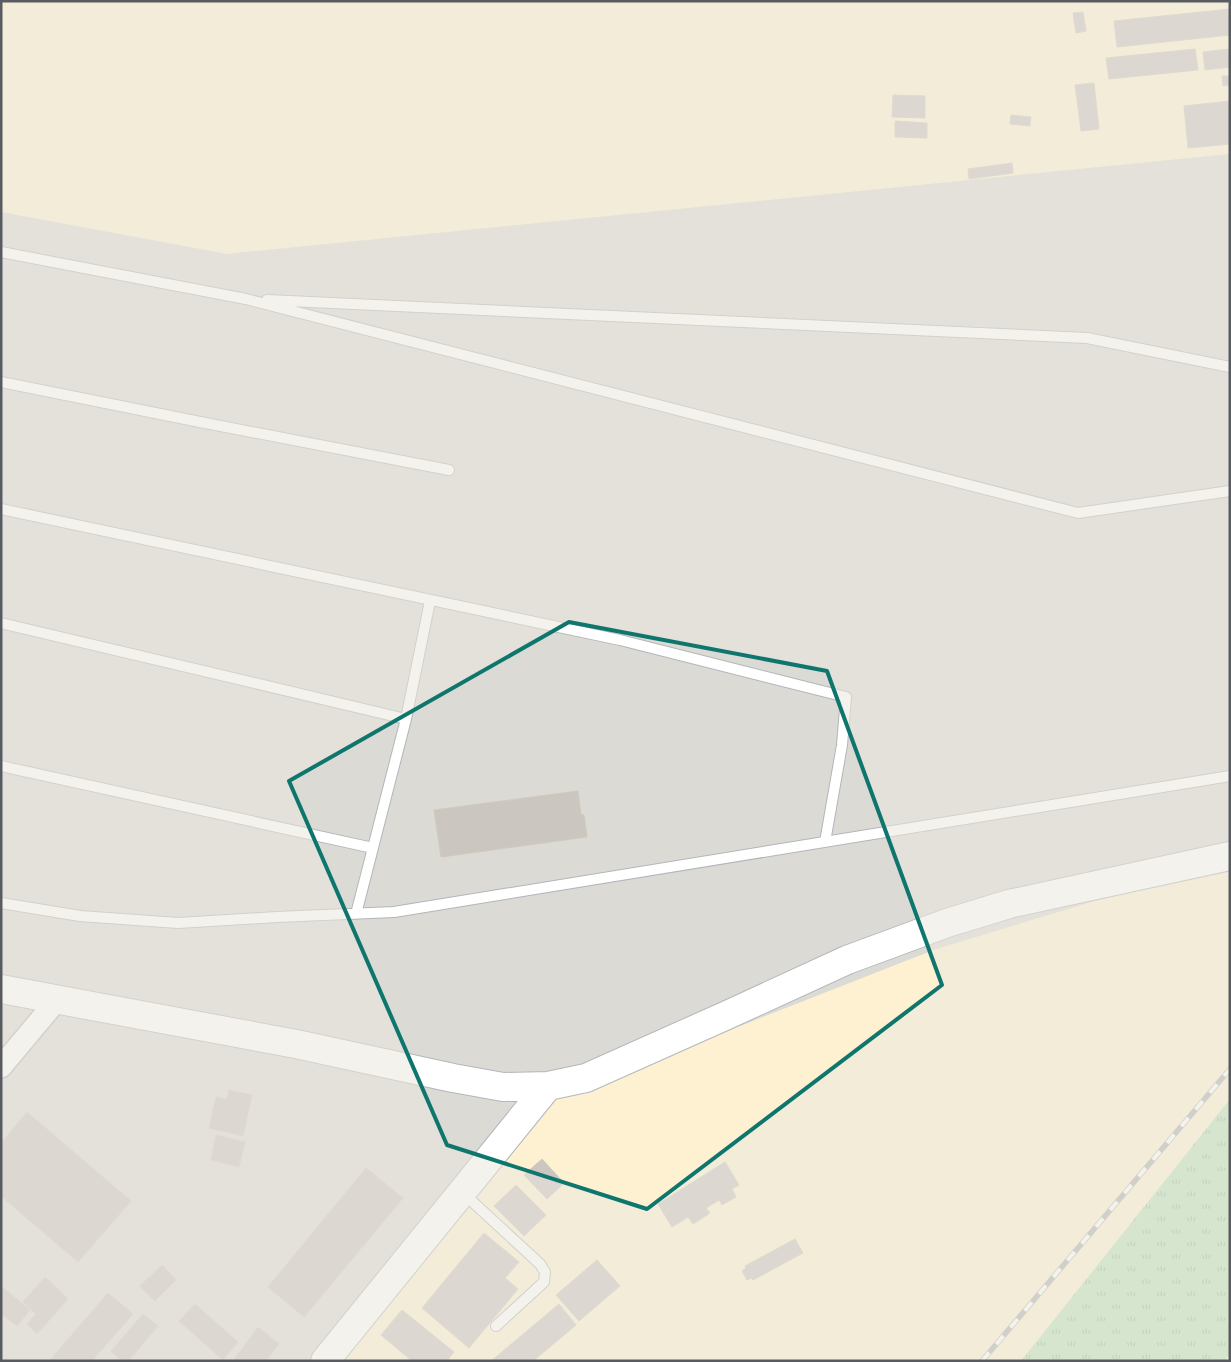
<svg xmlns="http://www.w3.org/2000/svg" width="1231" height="1362" font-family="Signika,sans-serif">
	<defs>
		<pattern id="grass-tufts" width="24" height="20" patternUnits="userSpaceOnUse" patternTransform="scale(1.25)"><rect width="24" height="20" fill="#bde4bb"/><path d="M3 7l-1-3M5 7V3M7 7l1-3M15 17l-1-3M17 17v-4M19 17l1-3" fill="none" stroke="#9cbc9b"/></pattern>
	</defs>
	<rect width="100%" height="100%" fill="#ebe8df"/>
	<!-- commercial -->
	<path fill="#fdf1d2" d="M 1,1 L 1230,1 L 1230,154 L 227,254 L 1,212 Z
		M 1230,869 L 1230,1361 L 341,1361 L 557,1096 L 712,1037 L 936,949 L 1098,900 Z"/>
	<!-- industrial -->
	<path fill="#dcdad4" d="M 1230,154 L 1230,869 L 1098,900 L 936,949 L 712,1037 L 557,1096 L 341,1361 L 1,1361 L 1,212 L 227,254 Z"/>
	<!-- grass -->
	<path fill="url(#grass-tufts)" d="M 1230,1099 L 1230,1354 L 1224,1361 L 1021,1361 Z"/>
	<!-- building -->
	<path fill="#cbc6c0" stroke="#d0c9bd" d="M 1230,9 L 1230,35 L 1117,47 L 1114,21 Z
		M 1083,12 L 1086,31 L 1076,33 L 1073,13 Z
		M 1195,49 L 1198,70 L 1109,79 L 1106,58 Z
		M 1230,49 L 1230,67 L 1205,70 L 1203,52 Z
		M 1222,76 L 1230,76 L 1230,85 L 1223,86 Z
		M 1094,83 L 1099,129 L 1081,131 L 1075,85 Z
		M 893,95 L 925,96 L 925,118 L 892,117 Z
		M 1230,101 L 1230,144 L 1188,148 L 1184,106 Z
		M 1011,115 L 1031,117 L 1030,126 L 1010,124 Z
		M 895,121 L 927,123 L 927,138 L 895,137 Z
		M 1012,163 L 1013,173 L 969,179 L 968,169 Z
		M 578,791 L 581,815 L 584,815 L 587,837 L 441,857 L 434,810 Z
		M 229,1090 L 252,1095 L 243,1136 L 209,1128 L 216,1097 L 227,1099 Z
		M 27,1112 L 131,1201 L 78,1262 L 1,1196 L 1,1143 Z
		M 216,1135 L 245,1142 L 239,1167 L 211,1160 Z
		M 542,1159 L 564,1183 L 547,1199 L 524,1175 Z
		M 725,1162 L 739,1185 L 732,1189 L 736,1197 L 722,1205 L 719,1200 L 706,1208 L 710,1213 L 693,1224 L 688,1217 L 672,1227 L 658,1204 Z
		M 366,1168 L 403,1198 L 304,1317 L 268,1287 Z
		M 516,1185 L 546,1215 L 524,1236 L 494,1206 Z
		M 484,1233 L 519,1262 L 505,1278 L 518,1289 L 469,1348 L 422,1308 Z
		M 795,1239 L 803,1253 L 753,1280 L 752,1278 L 747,1280 L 742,1271 L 746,1268 L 745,1266 Z
		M 597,1260 L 620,1286 L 579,1321 L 556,1295 Z
		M 162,1265 L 176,1280 L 155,1301 L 140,1286 Z
		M 45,1277 L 68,1299 L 37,1334 L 27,1324 L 36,1314 L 23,1302 Z
		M 1,1286 L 30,1310 L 17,1326 L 1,1314 Z
		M 108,1293 L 133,1314 L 92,1361 L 49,1361 Z
		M 195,1304 L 238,1342 L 223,1360 L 179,1321 Z
		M 559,1304 L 576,1325 L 533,1361 L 491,1361 Z
		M 402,1310 L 454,1352 L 447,1361 L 412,1361 L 381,1335 Z
		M 143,1314 L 158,1326 L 128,1361 L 122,1361 L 111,1351 Z
		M 258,1327 L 279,1344 L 266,1361 L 233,1361 Z"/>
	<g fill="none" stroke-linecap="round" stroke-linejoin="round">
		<defs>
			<path id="service" d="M 1,252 L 246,299 L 1078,513 L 1230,491
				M 267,300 L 1087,338 L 1230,367
				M 1,382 L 200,422 L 449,470
				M 1,509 L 620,640 L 846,697 L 842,745 L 825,842
				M 1,623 L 406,719
				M 1,766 L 373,848
				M 1,903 L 80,916 L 178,923 L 277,917 L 394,912 L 1230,776
				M 356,914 L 406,719 L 430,601
				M 463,1193 L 540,1264 L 545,1272 L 544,1282 L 496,1326"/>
			<path id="minor" d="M 1,1067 L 57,1000"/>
			<path id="secondary" d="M 1,989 L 296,1044 L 453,1078 L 503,1087 L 548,1086 L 586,1078 L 725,1016 L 847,960 L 947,923 L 1009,904 L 1230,856
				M 325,1361 L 548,1086"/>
		</defs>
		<!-- service casing -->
		<use href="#service" stroke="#b2b6ba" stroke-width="12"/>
		<!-- minor casing -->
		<use href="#minor" stroke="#b2b6ba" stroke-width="24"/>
		<!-- secondary casing -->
		<use href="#secondary" stroke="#b3b7bc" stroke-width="30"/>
		<!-- service -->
		<use href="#service" stroke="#fff" stroke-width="10"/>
		<!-- minor -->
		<use href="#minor" stroke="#fff" stroke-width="21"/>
		<!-- secondary -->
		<use href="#secondary" stroke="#fff" stroke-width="28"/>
		<defs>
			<path id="rail" d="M 982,1361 L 1230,1069"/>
		</defs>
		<!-- rail casing -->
		<use href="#rail" stroke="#b1b2b2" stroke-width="5.5"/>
		<!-- rail -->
		<use href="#rail" stroke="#fff" stroke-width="4" stroke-dasharray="11" stroke-linecap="butt"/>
	</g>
	<!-- marked area -->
	<path d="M0 0H1231V1362H0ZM 569,622 L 827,671 L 942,985 L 647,1209 L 447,1145 L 289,781 Z" fill="#ebe8df" fill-opacity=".55" fill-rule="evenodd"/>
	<path fill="none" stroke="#0f766e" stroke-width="4" stroke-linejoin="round" d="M 569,622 L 827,671 L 942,985 L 647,1209 L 447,1145 L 289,781 Z"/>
	<!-- border -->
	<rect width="1231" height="1362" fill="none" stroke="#585c60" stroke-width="5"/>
</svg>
